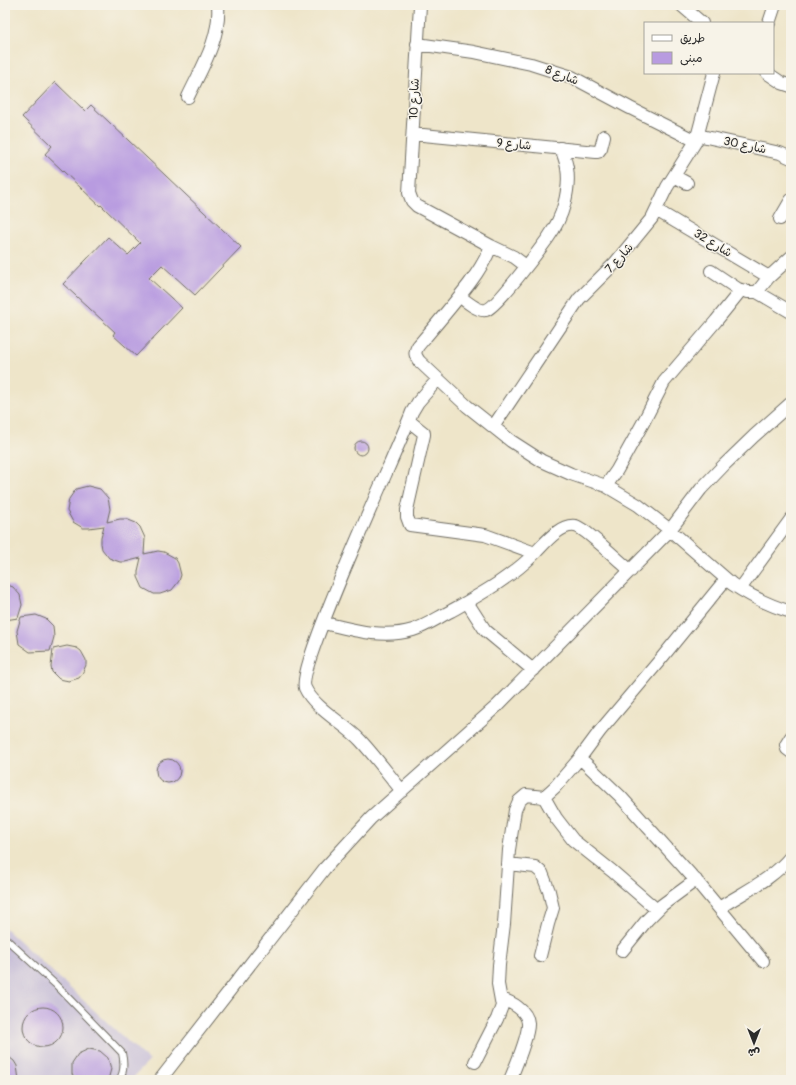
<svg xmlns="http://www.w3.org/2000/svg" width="796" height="1085" font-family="Pangolin,'Playpen Sans Arabic',sans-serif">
	<rect width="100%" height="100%" fill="#f7f3e8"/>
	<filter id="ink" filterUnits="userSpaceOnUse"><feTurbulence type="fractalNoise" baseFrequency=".025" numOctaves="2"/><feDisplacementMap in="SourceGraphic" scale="8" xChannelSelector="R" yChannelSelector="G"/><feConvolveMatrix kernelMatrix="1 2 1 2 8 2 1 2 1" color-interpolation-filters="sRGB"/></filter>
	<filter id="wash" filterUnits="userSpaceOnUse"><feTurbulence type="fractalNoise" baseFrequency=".012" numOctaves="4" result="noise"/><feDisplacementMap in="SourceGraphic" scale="16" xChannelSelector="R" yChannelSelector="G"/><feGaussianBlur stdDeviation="0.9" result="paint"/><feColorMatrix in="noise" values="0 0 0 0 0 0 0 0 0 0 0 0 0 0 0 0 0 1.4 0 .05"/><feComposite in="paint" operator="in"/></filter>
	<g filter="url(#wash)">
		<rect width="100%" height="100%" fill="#eee5c9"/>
		<!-- industrial -->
		<path fill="#c8bfd8" d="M 5,928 L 149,1061 L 131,1080 L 5,1080 Z"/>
		<g id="blocks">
			<!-- building -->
			<path fill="#b89be0" d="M 55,82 L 85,111 L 91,105 L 241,247 L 195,295 L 162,265 L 149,278 L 182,308 L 136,356 L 113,335 L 115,332 L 63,284 L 108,237 L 128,255 L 140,243 L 101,205 L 100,206 L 45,154 L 52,146 L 22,117 Z
				M354 448a7 7 0 1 1 14 0a7 7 0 1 1-14 0Z
				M 88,486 L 100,489 L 108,498 L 110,509 L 107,522 L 120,519 L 126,519 L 136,523 L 140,527 L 145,538 L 144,554 L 158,551 L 164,552 L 175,558 L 178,563 L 181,575 L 179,581 L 172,590 L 160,594 L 154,594 L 143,588 L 138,577 L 138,571 L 141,558 L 125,562 L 120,562 L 109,558 L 102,549 L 101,543 L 101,537 L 104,526 L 89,528 L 83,528 L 73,522 L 67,511 L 69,499 L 76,489 Z
				M 5,584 L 13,587 L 20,595 L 22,605 L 18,618 L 5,620 Z
				M 36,615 L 46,619 L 53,626 L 54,637 L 50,651 L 30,652 L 19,644 L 17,631 L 21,617 Z
				M 67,646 L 77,648 L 81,651 L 86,660 L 86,665 L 82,674 L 79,678 L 69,681 L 59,679 L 52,672 L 51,667 L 53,649 Z
				M156 771a12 12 0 1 1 24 0a12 12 0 1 1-24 0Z
				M23 1027a20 20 0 1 1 40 0a20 20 0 1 1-40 0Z
				M 89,1049 L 100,1051 L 108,1058 L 111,1069 L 108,1080 L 75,1080 L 72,1074 L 72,1063 L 78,1054 Z
				M 5,1054 L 14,1061 L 17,1066 L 19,1080 L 5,1080 Z"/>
		</g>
	</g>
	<g filter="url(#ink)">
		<use href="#blocks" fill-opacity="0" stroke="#6f6c62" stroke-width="1"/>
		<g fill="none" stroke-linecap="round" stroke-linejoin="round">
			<defs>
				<path id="service" d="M 5,938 L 55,984 L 122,1053 C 124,1062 125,1072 119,1080"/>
				<path id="minor" d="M 420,5 L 409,193 L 412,201 L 417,206 L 491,246 C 486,260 478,272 469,284 C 453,305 435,326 418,346 C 414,353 415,355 419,361 L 467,406 L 511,441 L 542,461 L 571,474 L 606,486 L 638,505 L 670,530 L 732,584 C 750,596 771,606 791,612
					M 681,5 L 702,23
					M 769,23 L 775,5
					M 417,44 L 474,52 L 531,64 L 572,77 L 630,108 L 696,141
					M 767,73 L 782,83 L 791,86
					M 188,97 C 201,69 221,38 218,5
					M 413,134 L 596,152 L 598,152 L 601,148 L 604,136
					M 697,135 L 780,153 L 791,158
					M 674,176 L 687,183
					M 656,210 L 769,277
					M 780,219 L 791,200
					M 491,246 L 514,257 L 526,266
					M 711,271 L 738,289 L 748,292 L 757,292 L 791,312
					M 757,292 L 769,277 L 791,257
					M 460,296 C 465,301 479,312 486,310 C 496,308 540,249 548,238 C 555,228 561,217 564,205 C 567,194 569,180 567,168 C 566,161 563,154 561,148
					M 409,421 L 424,433 L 424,435 L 407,510 L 407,517 L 410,525 L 485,535 L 535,553
					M 493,427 L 579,299 L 615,263 L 652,218 L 667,187 L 696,141 L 714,73
					M 606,486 L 617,470 L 643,423 L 664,382 L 716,321 L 741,290
					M 740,589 L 791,519
					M 467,602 L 485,630 L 533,670
					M 324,623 C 353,630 383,639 413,630 C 426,626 439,617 451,611 C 481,594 512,577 536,552 C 545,543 560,524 575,526 C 584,527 621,563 631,571
					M 791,737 L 786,745 L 787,749 L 791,752
					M 580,758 L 620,796 L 699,884 L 763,961
					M 402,791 C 388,774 375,756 360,740 C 345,724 314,708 305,688 C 296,667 398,450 412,412 L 418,402 L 438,379
					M 544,797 L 556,818 L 573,840 L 612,871 L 657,910
					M 508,864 L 535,867 L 542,873 L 549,891 L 553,908 L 548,924 L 540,956
					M 719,908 C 745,891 772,880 791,856
					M 622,951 L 647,920 L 662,905 L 696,880
					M 501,999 C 511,1002 527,1010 528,1023 C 529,1035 515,1068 510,1080
					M 475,1062 L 497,1019 L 502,1006 L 498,984 L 499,965 L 504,924 L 509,850 L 515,810 L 519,801 L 526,795 L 544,797 L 555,787 L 580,758 L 600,731 L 660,660 L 726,579
					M 160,1080 L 325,868 L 371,818 L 498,705 L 670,530 L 701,489 L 724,465 L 754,436 L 791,403"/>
			</defs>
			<!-- service casing -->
			<use href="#service" stroke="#6f6c62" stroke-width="8"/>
			<!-- minor casing -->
			<use href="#minor" stroke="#6f6c62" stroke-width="14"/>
			<!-- service -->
			<use href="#service" stroke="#fff" stroke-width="6"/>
			<!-- minor -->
			<use href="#minor" stroke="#fff" stroke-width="12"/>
		</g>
	</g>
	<g text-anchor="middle" stroke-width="3" stroke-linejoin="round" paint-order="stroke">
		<!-- street labels -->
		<g font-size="12" fill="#2b2b2b" stroke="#f7f3e8">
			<text transform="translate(562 75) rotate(21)" y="4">شارع 8</text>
			<text transform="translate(414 99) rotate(-88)" y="4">شارع 10</text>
			<text transform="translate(514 144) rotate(5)" y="4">شارع 9</text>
			<text transform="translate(745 145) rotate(12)" y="4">شارع 30</text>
			<text transform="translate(713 243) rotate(31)" y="4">شارع 32</text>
			<text transform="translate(619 258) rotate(-48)" y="4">شارع 7</text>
		</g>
	</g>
	<!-- margin -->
	<rect width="796" height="1085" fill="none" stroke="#f7f3e8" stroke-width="20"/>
	<!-- legend -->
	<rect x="644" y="22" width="130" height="52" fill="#f7f3e8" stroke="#a5a39c"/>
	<rect x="652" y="35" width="20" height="6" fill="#ffffff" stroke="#a5a39c"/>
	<text x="680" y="42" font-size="12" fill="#2b2b2b">طريق</text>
	<rect x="652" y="52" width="20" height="12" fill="#b89be0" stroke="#a5a39c"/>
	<text x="680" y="62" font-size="12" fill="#2b2b2b">مبنى</text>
	<!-- north arrow -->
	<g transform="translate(754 1043) rotate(180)" stroke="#f7f3e8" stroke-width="3" paint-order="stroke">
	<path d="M0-3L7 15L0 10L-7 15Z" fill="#2b2b2b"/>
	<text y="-6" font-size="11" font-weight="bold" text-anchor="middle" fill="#2b2b2b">ش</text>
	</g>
</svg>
